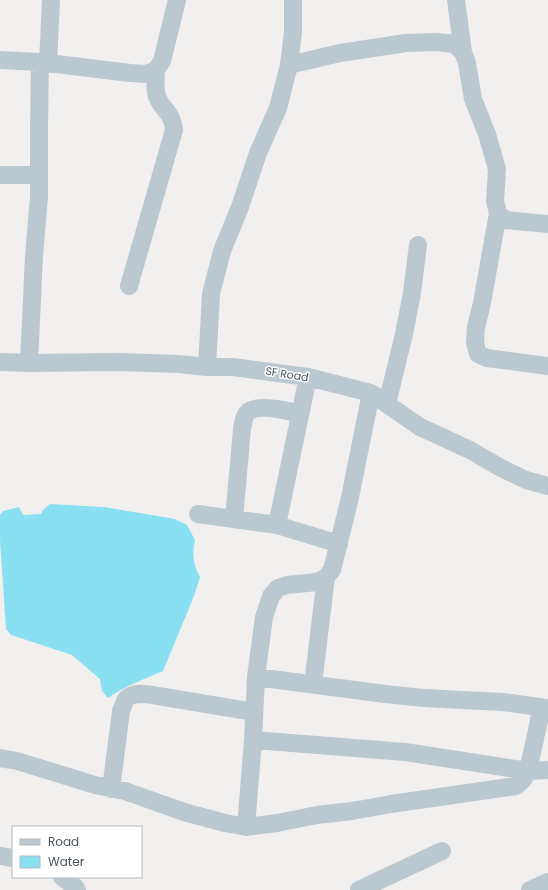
<svg xmlns="http://www.w3.org/2000/svg" width="548" height="890" font-family="Poppins,sans-serif">
	<rect width="100%" height="100%" fill="#f2efef"/>
	<!-- water -->
	<path fill="#88e0f0" d="M 50,504 L 104,507 L 175,519 L 187,525 L 195,540 C 192,555 193,564 200,577 L 194,596 L 163,671 C 144,679 125,686 108,698 L 102,691 L 100,679 L 72,655 L 11,635 L 6,629 L 0,539 L 0,515 L 3,511 L 19,507 L 23,515 L 41,514 L 43,510 Z"/>
	<g fill="none" stroke-linecap="round" stroke-linejoin="round">
		<!-- minor -->
		<path stroke="#bcc8cf" stroke-width="18" d="M 456,0 L 463,52
			M 0,60 L 40,62 L 130,73 L 146,74 L 156,70 L 162,61 L 177,0
			M 48,63 L 51,0
			M 289,65 L 340,53 L 406,43 L 437,42 L 454,44 L 463,52 L 467,63 L 473,99 L 487,134 L 497,169 L 495,201 L 498,213 L 505,220 L 548,224
			M 0,175 L 39,175
			M 498,213 L 482,303 L 476,327 L 475,343 L 478,354 L 487,358 L 548,366
			M 129,286 L 174,130 C 172,113 165,112 158,99 C 154,91 156,80 156,70
			M 0,362 L 29,363 L 119,362 L 179,364 L 207,367 L 233,367 L 308,377 L 371,393 L 420,427 L 470,450 L 501,468 L 526,480 L 548,486
			M 29,363 L 34,256 L 39,197 L 39,127 L 40,62
			M 207,367 L 211,294 L 222,251 L 240,207 L 258,153 L 278,108 L 289,65 L 293,32 L 293,0
			M 387,404 L 404,334 L 412,293 L 418,245
			M 198,514 L 277,525 L 339,544
			M 234,519 L 242,429 C 243,423 244,415 249,411 C 260,404 288,411 300,414
			M 277,525 L 308,377
			M 256,677 L 385,694 L 424,698 L 461,700 L 503,702 L 546,708
			M 313,684 L 326,577
			M 253,740 L 405,752 L 528,771 L 548,770
			M 0,758 L 17,761 L 95,785 L 125,791 L 184,812 L 225,823 L 246,827 L 277,823 L 317,815 L 352,811 L 391,804 L 516,786 L 523,780 L 528,771 L 540,716 L 546,708 L 548,708
			M 111,789 L 121,711 C 123,707 124,702 126,699 C 134,691 148,694 158,696 L 254,712
			M 246,827 L 253,740 L 256,677 L 264,617 L 271,596 L 278,588 L 287,585 L 317,582 L 326,577 L 332,570 L 349,502 L 371,393
			M 0,856 L 13,858
			M 62,877 L 75,887 L 77,890
			M 359,890 L 442,851
			M 530,890 L 548,882"/>
	</g>
	<g text-anchor="middle" stroke-width="3" stroke-linejoin="round" paint-order="stroke">
		<!-- street labels -->
		<g font-size="11" fill="#46545e" stroke="#fff">
			<text transform="translate(287 374) rotate(9)" y="4">SF Road</text>
		</g>
	</g>
	<!-- legend -->
	<rect x="12" y="826" width="130" height="52" fill="#ffffff" stroke="#b5bbbf"/>
	<rect x="20" y="839" width="20" height="6" fill="#bcc8cf" stroke="#b5bbbf"/>
	<text x="48" y="846" font-size="12" fill="#46545e">Road</text>
	<rect x="20" y="856" width="20" height="12" fill="#88e0f0" stroke="#b5bbbf"/>
	<text x="48" y="866" font-size="12" fill="#46545e">Water</text>
</svg>
